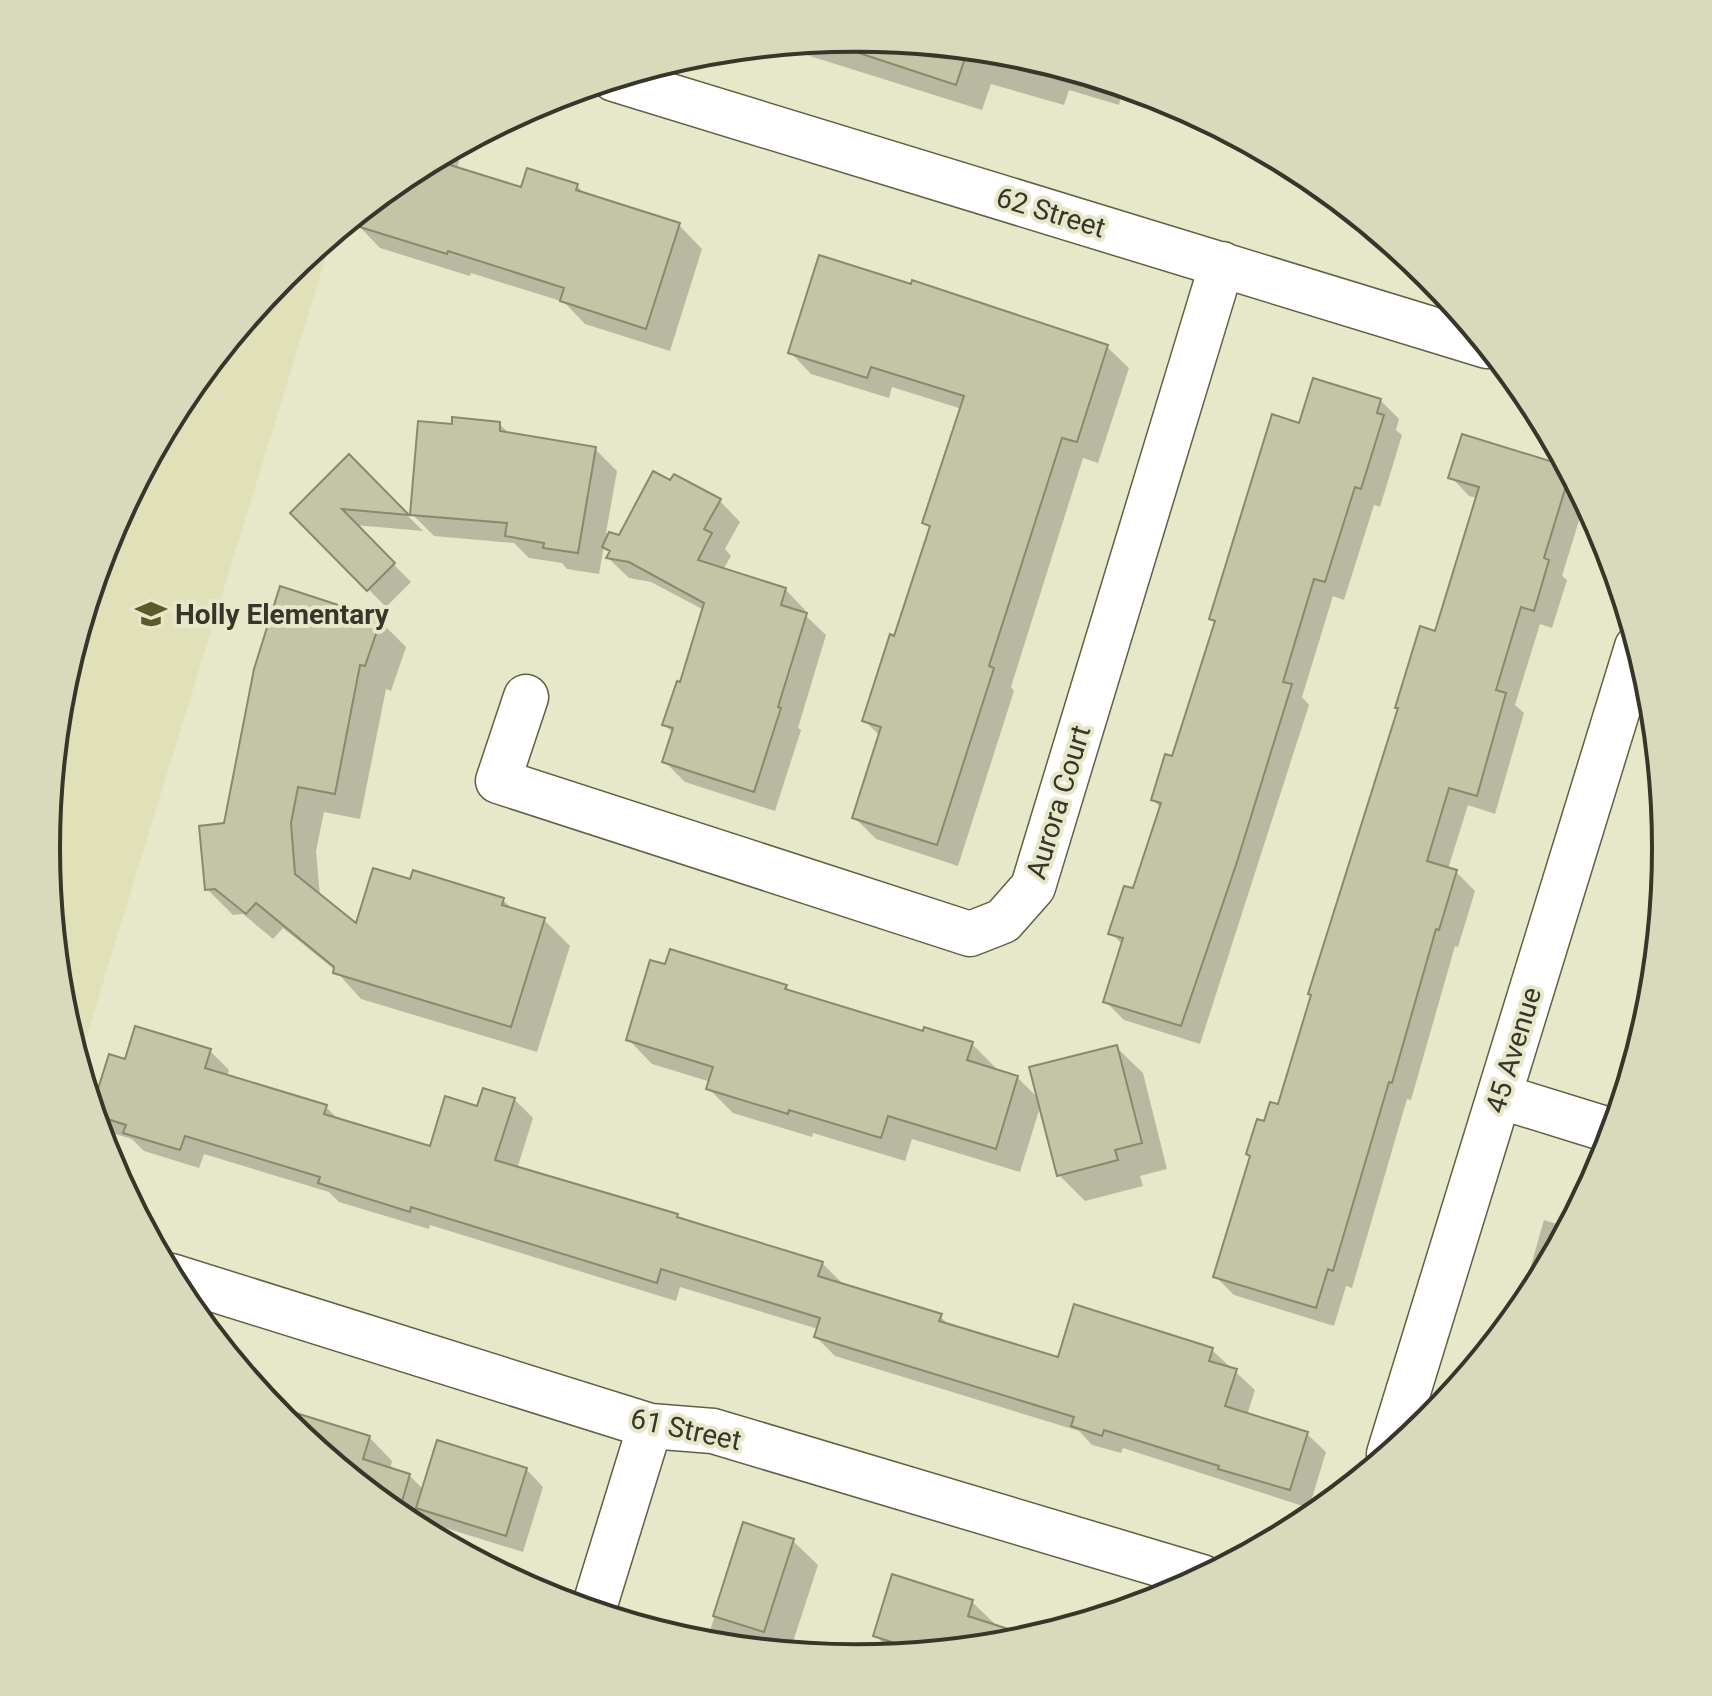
<svg xmlns="http://www.w3.org/2000/svg" width="1712" height="1696" font-family="Roboto,sans-serif">
	<rect width="100%" height="100%" fill="#e7e8c9"/>
	<!-- built -->
	<path fill="#e0e0b9" d="M 333,234 L 111,956 L 79,1063 L 61,1006 L 46,848 L 62,690 L 108,538 L 183,398 L 284,275 Z"/>
	<!-- shadow -->
	<path fill="#0003" d="M 856,38 L 1014,54 L 1176,105 L 1174,112 L 1121,97 L 1119,105 L 1069,90 L 1064,105 L 991,84 L 982,110 L 778,46 Z
		M 449,151 L 459,161 L 457,169 L 522,190 L 577,186 L 586,195 L 679,225 L 702,249 L 670,351 L 585,324 L 564,302 L 471,273 L 470,276 L 380,248 L 357,224 L 406,174 Z
		M 1300,171 L 1306,175 L 1323,188 L 1314,186 Z
		M 1107,347 L 1129,368 L 1098,463 L 1083,458 L 1011,687 L 1014,691 L 958,866 L 876,839 L 854,817 L 880,736 L 864,720 L 895,638 L 931,529 L 925,523 L 962,409 L 892,387 L 889,398 L 811,374 L 790,352 Z
		M 1380,400 L 1399,419 L 1396,430 L 1402,435 L 1380,507 L 1374,505 L 1344,600 L 1333,596 L 1302,697 L 1309,705 L 1200,1044 L 1124,1020 L 1106,1002 L 1123,945 L 1111,933 L 1134,891 L 1161,808 L 1153,800 L 1173,759 L 1216,624 L 1211,619 L 1300,426 Z
		M 499,424 L 511,435 L 595,449 L 617,471 L 606,533 L 620,537 L 720,501 L 740,522 L 725,549 L 731,556 L 723,570 L 785,589 L 805,610 L 804,614 L 826,635 L 798,728 L 801,730 L 775,811 L 685,782 L 665,762 L 673,733 L 665,725 L 681,685 L 704,610 L 651,582 L 629,578 L 608,558 L 611,553 L 604,546 L 599,574 L 567,569 L 562,563 L 529,558 L 514,543 L 434,536 L 412,514 L 453,426 Z
		M 349,457 L 423,531 L 355,525 L 411,582 L 386,607 L 293,513 Z
		M 1567,469 L 1585,501 L 1562,576 L 1567,580 L 1552,628 L 1540,624 L 1515,705 L 1524,713 L 1495,814 L 1468,805 L 1448,869 L 1456,872 L 1475,891 L 1458,947 L 1455,946 L 1411,1100 L 1407,1099 L 1352,1288 L 1346,1286 L 1334,1326 L 1234,1295 L 1215,1276 L 1265,1124 L 1279,1107 L 1436,633 L 1477,498 L 1469,496 L 1451,477 Z
		M 380,621 L 406,647 L 391,691 L 386,689 L 360,819 L 324,812 L 316,851 L 320,896 L 357,926 L 412,881 L 503,900 L 514,911 L 544,920 L 570,946 L 537,1052 L 361,999 L 335,970 L 283,928 L 273,939 L 243,914 L 233,915 L 207,889 L 225,825 Z
		M 1662,891 L 1656,946 L 1648,938 Z
		M 1653,979 L 1650,1006 L 1634,1060 L 1629,1055 Z
		M 786,986 L 792,993 L 925,1033 L 972,1044 L 996,1068 L 995,1071 L 1017,1077 L 1040,1100 L 1116,1047 L 1143,1073 L 1167,1169 L 1140,1176 L 1143,1186 L 1085,1201 L 1059,1175 L 1041,1104 L 1020,1172 L 912,1139 L 905,1161 L 813,1133 L 812,1137 L 733,1113 L 709,1089 L 711,1082 L 652,1064 L 628,1039 Z
		M 210,1051 L 229,1070 L 227,1077 L 326,1107 L 340,1121 L 431,1149 L 479,1109 L 514,1099 L 533,1118 L 517,1169 L 677,1216 L 681,1220 L 822,1263 L 841,1282 L 840,1285 L 940,1316 L 951,1327 L 1059,1360 L 1212,1350 L 1255,1390 L 1247,1415 L 1306,1433 L 1326,1452 L 1309,1508 L 1123,1448 L 1121,1453 L 1092,1445 L 1079,1431 L 835,1356 L 816,1337 L 818,1329 L 680,1287 L 676,1301 L 430,1225 L 429,1229 L 339,1202 L 329,1192 L 204,1154 L 199,1168 L 144,1151 L 132,1139 L 112,1133 L 95,1115 L 93,1111 L 127,1062 Z
		M 1544,1220 L 1567,1227 L 1529,1298 L 1517,1314 Z
		M 273,1408 L 369,1437 L 392,1461 L 390,1470 L 409,1475 L 424,1490 L 526,1469 L 543,1487 L 523,1552 L 436,1525 L 427,1517 L 423,1531 L 406,1521 L 283,1420 Z
		M 744,1525 L 793,1541 L 818,1565 L 790,1651 L 706,1643 Z
		M 972,1602 L 995,1624 L 994,1626 L 1014,1643 L 894,1654 L 875,1635 Z"/>
	<!-- building -->
	<path fill="#c4c5a6" stroke="#898a6d" stroke-width="2" d="M 862,39 L 942,46 L 968,49 L 956,85 L 859,53 Z
		M 434,160 L 521,187 L 527,168 L 578,184 L 576,190 L 680,223 L 646,329 L 560,301 L 564,288 L 448,251 L 447,254 L 347,223 L 406,174 Z
		M 819,255 L 911,284 L 912,280 L 1108,345 L 1077,442 L 1062,438 L 989,666 L 994,668 L 937,845 L 852,818 L 881,727 L 862,721 L 890,634 L 894,636 L 930,526 L 922,523 L 964,396 L 871,367 L 867,378 L 788,353 Z
		M 1313,378 L 1381,399 L 1377,413 L 1384,415 L 1361,489 L 1355,487 L 1325,582 L 1314,579 L 1283,682 L 1292,684 L 1236,865 L 1181,1026 L 1103,1002 L 1123,938 L 1108,934 L 1124,886 L 1133,888 L 1161,803 L 1151,800 L 1165,754 L 1172,756 L 1215,621 L 1209,619 L 1272,414 L 1299,423 Z
		M 452,417 L 500,422 L 500,431 L 596,447 L 578,553 L 543,548 L 544,543 L 505,536 L 507,523 L 410,515 L 418,421 L 452,424 Z
		M 1462,434 L 1566,466 L 1570,473 L 1544,558 L 1549,560 L 1534,611 L 1521,607 L 1496,690 L 1506,693 L 1477,796 L 1449,788 L 1427,861 L 1457,870 L 1439,930 L 1436,929 L 1392,1083 L 1389,1082 L 1333,1271 L 1328,1269 L 1316,1308 L 1213,1277 L 1250,1156 L 1246,1154 L 1257,1119 L 1264,1121 L 1270,1102 L 1278,1104 L 1311,995 L 1308,994 L 1398,708 L 1395,708 L 1420,626 L 1435,631 L 1479,487 L 1448,478 Z
		M 349,454 L 409,515 L 342,509 L 395,563 L 367,591 L 290,513 Z
		M 653,471 L 670,480 L 674,474 L 721,499 L 704,529 L 712,533 L 698,560 L 786,588 L 781,605 L 807,613 L 778,707 L 781,708 L 754,792 L 662,762 L 673,728 L 662,725 L 677,681 L 680,682 L 704,603 L 629,562 L 606,558 L 610,551 L 602,547 L 609,532 L 619,535 Z
		M 280,586 L 381,619 L 365,666 L 360,665 L 335,794 L 298,787 L 291,823 L 295,874 L 356,923 L 373,868 L 410,879 L 413,870 L 504,898 L 502,905 L 545,918 L 511,1027 L 333,973 L 334,967 L 256,903 L 246,914 L 215,889 L 205,890 L 199,826 L 224,823 L 254,669 Z
		M 670,949 L 787,985 L 785,989 L 923,1031 L 924,1027 L 973,1042 L 967,1060 L 1018,1076 L 996,1149 L 888,1116 L 881,1138 L 789,1110 L 788,1114 L 706,1089 L 713,1067 L 626,1040 L 650,960 L 665,964 Z
		M 135,1026 L 211,1049 L 205,1068 L 327,1105 L 324,1114 L 430,1146 L 445,1096 L 477,1106 L 483,1088 L 515,1098 L 495,1160 L 678,1214 L 677,1217 L 823,1262 L 818,1276 L 942,1314 L 939,1321 L 1058,1357 L 1074,1304 L 1213,1348 L 1209,1361 L 1237,1369 L 1225,1406 L 1308,1432 L 1290,1490 L 1218,1469 L 1219,1466 L 1104,1430 L 1102,1436 L 1071,1426 L 1074,1417 L 814,1337 L 820,1318 L 661,1269 L 657,1283 L 411,1207 L 410,1212 L 318,1183 L 320,1177 L 185,1136 L 180,1150 L 123,1133 L 126,1125 L 95,1115 L 92,1108 L 109,1054 L 125,1059 Z
		M 1117,1045 L 1142,1143 L 1115,1150 L 1118,1160 L 1057,1176 L 1029,1067 Z
		M 270,1405 L 370,1436 L 363,1459 L 410,1474 L 398,1515 L 283,1420 Z
		M 437,1440 L 527,1468 L 506,1536 L 416,1508 Z
		M 743,1522 L 794,1539 L 764,1632 L 713,1616 Z
		M 892,1574 L 973,1600 L 968,1616 L 1033,1637 L 1014,1643 L 922,1652 L 873,1636 Z"/>
	<g fill="none" stroke-linecap="round" stroke-linejoin="round">
		<defs>
			<path id="minor" d="M 614,79 L 1487,346
				M 526,697 L 498,781 L 970,934 L 1003,921 L 1033,887 L 1222,264
				M 1499,1096 L 1612,1131
				M 171,1276 L 650,1426 L 713,1431 L 1202,1577
				M 1389,1454 L 1637,647
				M 593,1611 L 650,1426"/>
		</defs>
		<!-- minor casing -->
		<use href="#minor" stroke="#606044" stroke-width="47"/>
		<!-- minor -->
		<use href="#minor" stroke="#fff" stroke-width="44"/>
	</g>
	<!-- icons -->
	<defs>
		<symbol id="school-bare" viewBox="-9 -9 18 18"><path d="M0-5L7-2L0 1L-7-2ZM-4 1L0 2.5L4 1V4Q0 6-4 4Z" fill="#5c5b27" stroke="#e7e8c9" stroke-width="2.5" paint-order="stroke"/></symbol>
	</defs>
	<g fill-rule="evenodd">
		<use href="#school-bare" x="129" y="592" width="44" height="44"/>
	</g>
	<g text-anchor="middle" stroke-width="8" stroke-linejoin="round" paint-order="stroke">
		<!-- street labels -->
		<g font-size="28" fill="#36362a" stroke="#e7e8c9">
			<text transform="translate(1051 212) rotate(17)" y="10">62 Street</text>
			<text transform="translate(1058 802) rotate(-73)" y="10">Aurora Court</text>
			<text transform="translate(1513 1050) rotate(-73)" y="10">45 Avenue</text>
			<text transform="translate(686 1429) rotate(12)" y="10">61 Street</text>
		</g>
		<!-- poi labels -->
		<g font-size="28" font-weight="bold" fill="#36362a" stroke="#e7e8c9" text-anchor="start">
			<text x="175" y="624">Holly Elementary</text>
		</g>
	</g>
	<!-- crop -->
	<path d="M0 0H1712V1696H0ZM60 848a796 796 0 1 1 1592 0a796 796 0 1 1-1592 0Z" fill="#d9dabc" fill-rule="evenodd"/>
	<path fill="none" stroke="#36362a" stroke-width="4" d="M60 848a796 796 0 1 1 1592 0a796 796 0 1 1-1592 0Z"/>
</svg>
